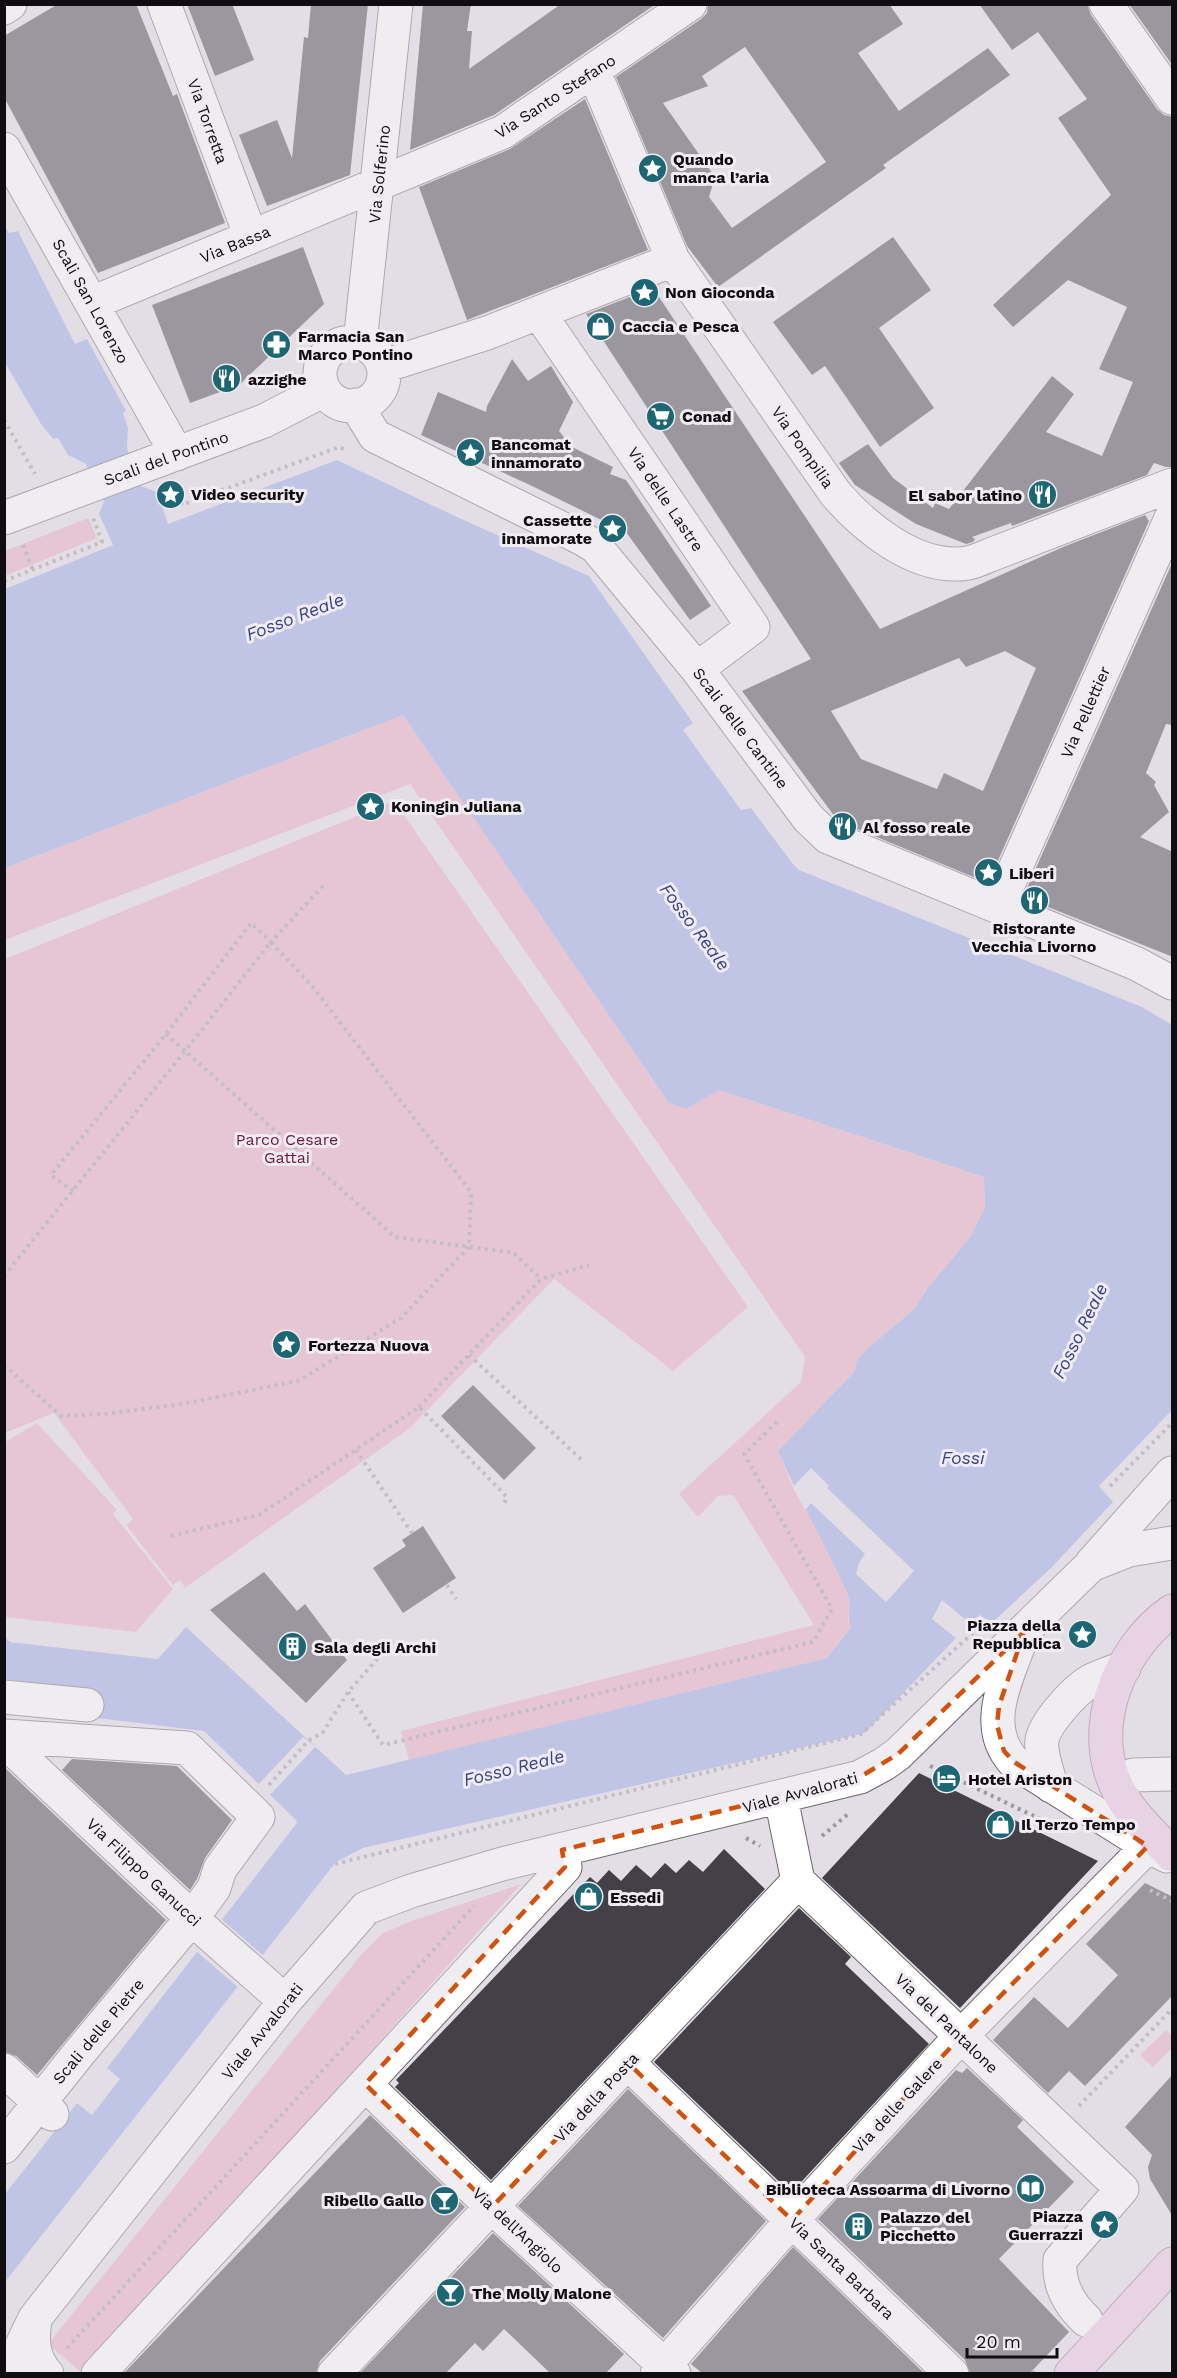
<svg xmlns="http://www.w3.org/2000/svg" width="1177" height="2378" font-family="'Work Sans',sans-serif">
	<rect width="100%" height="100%" fill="#e3dee5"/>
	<!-- green -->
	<path fill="#eaa9be" d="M 88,518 L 97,538 L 5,576 L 5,551 Z
		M 403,715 L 669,1103 L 686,1109 L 719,1090 L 984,1177 L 985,1207 L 971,1236 L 926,1290 L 914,1309 L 887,1332 L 856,1370 L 778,1451 L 793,1487 L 814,1523 L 850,1598 L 848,1620 L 851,1626 L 827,1658 L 409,1760 L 401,1731 L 814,1625 L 733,1495 L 718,1496 L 698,1517 L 679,1494 L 801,1382 L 805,1357 L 410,784 L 5,940 L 5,868 Z
		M 394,801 L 748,1307 L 673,1371 L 554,1279 L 410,1428 L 185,1588 L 180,1580 L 173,1585 L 126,1525 L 133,1519 L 54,1413 L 5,1433 L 5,959 Z
		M 37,1423 L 117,1510 L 113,1514 L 173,1589 L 136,1632 L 5,1617 L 5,1442 Z
		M 521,1884 L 82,2373 L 48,2344 L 361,1955 L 383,1933 L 412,1921 Z
		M 1166,2030 L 1172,2036 L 1172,2048 L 1153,2067 L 1140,2055 Z"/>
	<!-- water -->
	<path fill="#98a6e4" d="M 4,225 L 9,233 L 18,231 L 75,344 L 87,339 L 126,411 L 123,413 L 128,428 L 127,448 L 141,486 L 157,492 L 168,524 L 337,460 L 457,517 L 589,576 L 693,723 L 683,730 L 741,810 L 751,808 L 793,864 L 799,870 L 1142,1007 L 1172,1025 L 1172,1410 L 1099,1486 L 1113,1502 L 1051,1568 L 993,1622 L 979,1615 L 972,1625 L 942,1600 L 932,1619 L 956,1638 L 865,1733 L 363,1848 L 336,1862 L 5,2282 L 5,2194 L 77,2103 L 92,2115 L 120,2079 L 107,2068 L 296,1824 L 297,1821 L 204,1731 L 97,1718 L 99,1692 L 5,1679 L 5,1637 L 10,1642 L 158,1659 L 186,1627 L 346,1775 L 827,1658 L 851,1627 C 846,1616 852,1605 848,1595 C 826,1545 799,1500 778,1451 L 855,1371 L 857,1361 L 865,1351 L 914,1309 L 926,1290 L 971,1236 L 985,1207 L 984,1177 L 719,1090 L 686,1109 L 669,1103 L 403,715 L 5,868 L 5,589 L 113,545 L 99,514 L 104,501 L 86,464 L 68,455 L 58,438 L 53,439 L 41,424 L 5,363 Z"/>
	<!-- pier -->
	<path fill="#e3dee5" d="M 811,1468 L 829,1486 L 827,1488 L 914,1571 L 886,1602 L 856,1574 L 859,1563 L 865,1554 L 811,1503 L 805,1510 L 793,1487 Z
		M 303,1737 L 315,1747 L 268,1797 L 257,1786 Z
		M 220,1918 L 265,1957 L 240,1989 L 195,1950 Z"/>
	<!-- building -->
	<path fill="#434147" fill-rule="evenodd" d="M 58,4 L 136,4 L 173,96 L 177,94 L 225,223 L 98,273 L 4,97 L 4,36 Z
		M 187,4 L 232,4 L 254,60 L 215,76 Z
		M 311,4 L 368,4 L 350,175 L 267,206 L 239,135 L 277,120 L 292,158 L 304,37 L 308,38 Z
		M 423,4 L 471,4 L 467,31 L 472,31 L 469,69 L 561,4 L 656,4 L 494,115 L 410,150 Z
		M 708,4 L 889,4 L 903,24 L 858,53 L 899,111 L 988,48 L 1010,75 L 883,165 L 886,168 L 718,287 L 687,246 L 616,77 L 701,19 L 707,13 ZM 745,47 L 826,162 L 732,228 L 709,197 L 715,177 L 663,103 L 708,86 L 702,76 Z
		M 979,4 L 1087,4 L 1091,15 L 1157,109 L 1164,115 L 1173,117 L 1173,467 L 1166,467 L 1154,463 L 1147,475 L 1012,526 L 1011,523 L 972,537 L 975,539 L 973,542 L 966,544 L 916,524 L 855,485 L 839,463 L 868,444 L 893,478 L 933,508 L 935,503 L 949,509 L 1052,376 L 1074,394 L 1046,432 L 1102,456 L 1133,382 L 1099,369 L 1127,307 L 1068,280 L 1013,327 L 993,305 L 1111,195 L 1058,118 L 1087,99 L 1038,32 L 1012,50 Z
		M 1129,4 L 1173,4 L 1173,66 Z
		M 585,99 L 648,250 L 467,320 L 419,187 L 510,149 Z
		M 893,237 L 931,290 L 879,328 L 934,408 L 880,447 L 825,366 L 812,375 L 773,322 Z
		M 303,247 L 324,304 L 239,385 L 190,403 L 152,305 Z
		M 653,288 L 880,629 L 1063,547 L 1145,515 L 1149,521 L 988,883 L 838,821 L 742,691 L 811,659 L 586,314 ZM 1005,651 L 1036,668 L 983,791 L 944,773 L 937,789 L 861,759 L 831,711 L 959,658 L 966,667 Z
		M 512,359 L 528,381 L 551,366 L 573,402 L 559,431 L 572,447 L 613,467 L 610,474 L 626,480 L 711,606 L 690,620 L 626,532 L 530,485 L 421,435 L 438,392 L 486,412 L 487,406 Z
		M 1173,561 L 1173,725 L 1166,724 L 1146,773 L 1156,782 L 1154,785 L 1169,812 L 1140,837 L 1173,852 L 1173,957 L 1023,897 Z
		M 473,1385 L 536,1448 L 504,1480 L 441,1416 Z
		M 423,1526 L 456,1578 L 403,1613 L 373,1568 L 406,1546 L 402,1540 Z
		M 264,1572 L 297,1611 L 305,1604 L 347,1660 L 306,1703 L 210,1610 Z
		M 72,1759 L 177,1766 L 232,1820 L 205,1858 L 197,1879 L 190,1890 L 62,1770 Z
		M 4,1767 L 166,1920 L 37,2075 L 16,2056 L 4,2052 Z
		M 919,1773 L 1098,1861 L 960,2008 L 822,1878 Z
		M 724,1849 L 765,1889 L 491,2180 L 395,2087 L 399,2083 L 396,2080 L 590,1877 L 597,1883 L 609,1870 L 621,1881 L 636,1865 L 651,1878 L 665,1863 L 676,1873 L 689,1860 L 703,1872 Z
		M 1145,1883 L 1173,1897 L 1173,1995 L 1085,2086 L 1069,2071 L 1048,2093 L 993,2040 L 1034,1997 L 1068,2028 L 1118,1975 L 1086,1944 Z
		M 799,1908 L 851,1957 L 845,1964 L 929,2044 L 791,2193 L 654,2062 Z
		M 967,2068 L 1023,2120 L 1017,2127 L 1074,2182 L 999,2259 L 1069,2332 L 1030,2373 L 970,2373 L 965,2360 L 818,2219 L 956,2070 L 962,2073 Z
		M 1173,2074 L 1173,2217 L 1150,2179 L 1148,2167 L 1152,2155 L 1125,2127 Z
		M 628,2089 L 766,2221 L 663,2338 L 518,2206 Z
		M 370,2115 L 465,2207 L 320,2361 L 316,2373 L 124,2373 Z
		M 493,2233 L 624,2354 L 606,2373 L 550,2373 L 504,2329 L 483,2351 L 475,2343 L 446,2373 L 360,2373 Z
		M 793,2247 L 924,2373 L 702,2373 L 691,2364 Z"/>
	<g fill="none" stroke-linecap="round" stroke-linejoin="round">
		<defs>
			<path id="minor" d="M 164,4 L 251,237
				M 1106,4 L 1172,98
				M 4,8 L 10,4
				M 594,72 L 673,260 L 835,493 C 864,527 912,566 959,564 C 970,564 981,559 990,555 L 1172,485
				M 4,149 L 177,454
				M 92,303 L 503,132 L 690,4
				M 539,313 L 753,627 L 697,669
				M320 374a32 32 0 1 1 64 0a32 32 0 1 1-64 0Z
				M 360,343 L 396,4
				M 384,366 L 487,333 L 673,260
				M 356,405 L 375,436 L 583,539 L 596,547 L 697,669 L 808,818 L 828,837 L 1137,964 L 1172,983
				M 4,518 L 264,421 L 324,390
				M 998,907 L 1172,516
				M 1092,1563 L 1172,1473
				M 1022,1636 C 1008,1677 980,1725 1014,1762 L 1148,1846 L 1167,1856
				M 4,1697 L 87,1705
				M 4,1736 L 187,1748 L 258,1817 L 220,1869 L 214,1888 L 193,1917 L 80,2052 L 4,2147
				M 4,1741 L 208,1933 L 285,2001
				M 1133,1775 L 1172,1774
				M 1051,1786 C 1048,1772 1040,1754 1042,1740 C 1045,1723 1074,1691 1089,1682 C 1099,1676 1112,1672 1124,1668
				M 781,1798 L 798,1881
				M 798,1881 L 1122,2189 L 1060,2260 C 1058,2284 1069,2304 1086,2320
				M 628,2063 L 952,2374
				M 4,2070 L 52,2114
				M 365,2084 L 492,2207 L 674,2374
				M 35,2319 C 32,2340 32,2357 47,2374
				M 8,2374 L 35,2318 L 285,2001 L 366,1908 L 411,1891 L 502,1864 L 860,1777 L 884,1764 L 898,1754 L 1091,1565 L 1129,1550 L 1172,1543
				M 98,2374 L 565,1867 L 562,1850
				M 334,2374 L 798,1881
				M 657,2374 L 792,2220 L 961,2036 L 1148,1846"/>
			<path id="major" d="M 1172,1611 C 1117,1649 1085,1734 1121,1795 C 1134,1818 1155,1836 1172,1855
				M 1071,2374 L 1172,2264"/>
		</defs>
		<!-- minor casing -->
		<use href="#minor" stroke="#6a666b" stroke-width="35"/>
		<!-- major casing -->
		<use href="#major" stroke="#956c8a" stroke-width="35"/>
		<!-- path -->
		<path stroke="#9b979c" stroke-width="4" stroke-dasharray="3 4.5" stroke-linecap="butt" d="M 4,420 L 35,474
			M 176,488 L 182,505 L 339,447 L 346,450
			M 23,545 L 33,570
			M 4,581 L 102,542 L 93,518
			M 73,1191 L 51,1175 L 166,1034 L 251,923 L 271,942 L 323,886
			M 4,1276 L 185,1051 L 395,1237 L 514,1253 L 541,1279
			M 469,1355 L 584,1462
			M 4,1365 L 61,1416 L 104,1414 L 182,1404 L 298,1381 L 401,1318 L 469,1247 L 471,1192 L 312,986 L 271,942 L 185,1051 L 166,1034
			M 419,1407 L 541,1279 L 589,1265
			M 356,1450 L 412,1533
			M 1110,1486 L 1172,1423
			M 171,1536 L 259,1515 L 419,1407 L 507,1497 L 503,1506
			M 447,1585 L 456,1599
			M 348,1692 L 383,1745 L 813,1642 L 832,1609 L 744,1454 L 779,1420
			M 930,1766 L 1042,1820
			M 269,1785 L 308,1741 L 323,1732 L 348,1692 L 394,1640
			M 822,1836 L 848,1814
			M 746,1838 L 760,1846
			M 335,1864 L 861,1734 L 975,1631
			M 1150,1890 L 1172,1901
			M 1079,2106 L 1170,2011 L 1172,2013
			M 67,2348 L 474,1906
			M 1032,2371 L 1035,2374"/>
		<!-- minor -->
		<use href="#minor" stroke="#fff" stroke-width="33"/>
		<!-- major -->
		<use href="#major" stroke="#ebc5e0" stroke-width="33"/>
	</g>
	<!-- marked area -->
	<path d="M0 0H1177V2378H0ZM 1024,1632 L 999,1706 L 997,1725 L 1004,1751 L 1014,1762 L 1148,1846 L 961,2036 L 792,2220 L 628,2063 L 492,2207 L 365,2084 L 565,1867 L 562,1850 L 860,1777 L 898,1754 Z" fill="#e3dee5" fill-opacity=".55" fill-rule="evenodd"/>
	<path fill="none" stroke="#d2510c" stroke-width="4.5" stroke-dasharray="12 8" stroke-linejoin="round" d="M 1024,1632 L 999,1706 L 997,1725 L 1004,1751 L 1014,1762 L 1148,1846 L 961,2036 L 792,2220 L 628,2063 L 492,2207 L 365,2084 L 565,1867 L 562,1850 L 860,1777 L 898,1754 Z"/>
	<!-- icons -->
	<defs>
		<symbol id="sight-disc" viewBox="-11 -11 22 22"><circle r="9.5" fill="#1d6673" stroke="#f0ecf2"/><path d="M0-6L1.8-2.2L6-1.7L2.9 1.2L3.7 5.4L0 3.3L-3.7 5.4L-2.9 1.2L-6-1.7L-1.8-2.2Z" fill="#fff"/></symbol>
		<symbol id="shop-disc" viewBox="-11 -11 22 22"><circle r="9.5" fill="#1d6673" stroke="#f0ecf2"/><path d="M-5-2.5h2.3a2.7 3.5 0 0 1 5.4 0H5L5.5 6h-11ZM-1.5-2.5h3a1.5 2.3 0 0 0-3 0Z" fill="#fff"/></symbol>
		<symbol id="pharmacy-disc" viewBox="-11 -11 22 22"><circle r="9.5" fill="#1d6673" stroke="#f0ecf2"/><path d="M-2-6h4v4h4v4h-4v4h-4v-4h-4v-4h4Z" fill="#fff"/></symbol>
		<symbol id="restaurant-disc" viewBox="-11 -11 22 22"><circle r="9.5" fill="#1d6673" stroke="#f0ecf2"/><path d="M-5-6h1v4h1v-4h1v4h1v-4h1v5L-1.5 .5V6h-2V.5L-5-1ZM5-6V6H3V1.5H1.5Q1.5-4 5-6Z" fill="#fff"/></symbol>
		<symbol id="supermarket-disc" viewBox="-11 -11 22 22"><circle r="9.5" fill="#1d6673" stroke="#f0ecf2"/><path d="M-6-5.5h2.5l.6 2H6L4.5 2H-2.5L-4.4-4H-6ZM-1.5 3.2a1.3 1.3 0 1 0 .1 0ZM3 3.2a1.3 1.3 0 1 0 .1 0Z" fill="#fff"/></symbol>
		<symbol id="building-disc" viewBox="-11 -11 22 22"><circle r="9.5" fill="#1d6673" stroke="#f0ecf2"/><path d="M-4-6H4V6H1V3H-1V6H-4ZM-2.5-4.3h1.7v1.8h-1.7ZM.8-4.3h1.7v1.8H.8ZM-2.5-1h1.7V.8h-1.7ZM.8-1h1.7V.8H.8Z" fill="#fff"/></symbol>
		<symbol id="hotel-disc" viewBox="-11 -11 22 22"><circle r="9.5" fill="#1d6673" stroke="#f0ecf2"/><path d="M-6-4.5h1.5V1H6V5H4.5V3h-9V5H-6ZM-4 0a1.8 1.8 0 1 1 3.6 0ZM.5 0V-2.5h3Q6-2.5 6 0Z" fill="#fff"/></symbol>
		<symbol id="library-disc" viewBox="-11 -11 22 22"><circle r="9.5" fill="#1d6673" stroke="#f0ecf2"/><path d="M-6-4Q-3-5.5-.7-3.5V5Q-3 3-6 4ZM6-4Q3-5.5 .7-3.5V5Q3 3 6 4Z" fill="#fff"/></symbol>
		<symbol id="bar-disc" viewBox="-11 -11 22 22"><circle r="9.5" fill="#1d6673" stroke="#f0ecf2"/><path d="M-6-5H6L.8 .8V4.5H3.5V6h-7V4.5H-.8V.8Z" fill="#fff"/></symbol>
	</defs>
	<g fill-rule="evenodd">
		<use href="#sight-disc" x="636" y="152" width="33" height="33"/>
		<use href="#sight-disc" x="628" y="276" width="33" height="33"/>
		<use href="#shop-disc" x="584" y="310" width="33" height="33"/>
		<use href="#pharmacy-disc" x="260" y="328" width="33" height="33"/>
		<use href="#restaurant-disc" x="210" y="362" width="33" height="33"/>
		<use href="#supermarket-disc" x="644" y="400" width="33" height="33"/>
		<use href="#sight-disc" x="454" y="436" width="33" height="33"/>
		<use href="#sight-disc" x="154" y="478" width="33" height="33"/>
		<use href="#restaurant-disc" x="1026" y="478" width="33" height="33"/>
		<use href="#sight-disc" x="596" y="512" width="33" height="33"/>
		<use href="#sight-disc" x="354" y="790" width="33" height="33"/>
		<use href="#restaurant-disc" x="826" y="810" width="33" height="33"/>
		<use href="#sight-disc" x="972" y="856" width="33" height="33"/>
		<use href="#restaurant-disc" x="1018" y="884" width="33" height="33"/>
		<use href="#sight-disc" x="270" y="1328" width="33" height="33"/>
		<use href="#sight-disc" x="1066" y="1618" width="33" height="33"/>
		<use href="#building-disc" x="276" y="1630" width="33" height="33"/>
		<use href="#hotel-disc" x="930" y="1762" width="33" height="33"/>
		<use href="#shop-disc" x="984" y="1808" width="33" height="33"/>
		<use href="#shop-disc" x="572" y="1880" width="33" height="33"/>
		<use href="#library-disc" x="1014" y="2172" width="33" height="33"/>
		<use href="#bar-disc" x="428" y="2184" width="33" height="33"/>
		<use href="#sight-disc" x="1088" y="2208" width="33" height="33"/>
		<use href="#building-disc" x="842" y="2210" width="33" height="33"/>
		<use href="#bar-disc" x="434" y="2276" width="33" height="33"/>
	</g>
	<g text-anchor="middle" stroke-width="6" stroke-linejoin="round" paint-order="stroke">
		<!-- street labels -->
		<g font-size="16" fill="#0f0d0f" stroke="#f0ecf2">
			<text transform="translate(555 96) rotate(-33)" y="6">Via Santo Stefano</text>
			<text transform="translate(208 121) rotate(70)" y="6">Via Torretta</text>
			<text transform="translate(379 174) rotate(-84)" y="6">Via Solferino</text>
			<text transform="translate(235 244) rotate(-22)" y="6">Via Bassa</text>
			<text transform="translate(91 301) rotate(61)" y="6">Scali San Lorenzo</text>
			<text transform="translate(803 447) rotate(55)" y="6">Via Pompilia</text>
			<text transform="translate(166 458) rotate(-20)" y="6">Scali del Pontino</text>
			<text transform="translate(666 499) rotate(56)" y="6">Via delle Lastre</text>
			<text transform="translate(1085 712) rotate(-66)" y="6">Via Pellettier</text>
			<text transform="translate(741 728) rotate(53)" y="6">Scali delle Cantine</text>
			<text transform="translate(800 1792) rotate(-15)" y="6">Viale Avvalorati</text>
			<text transform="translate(144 1872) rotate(43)" y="6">Via Filippo Ganucci</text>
			<text transform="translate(947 2023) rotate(44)" y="6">Via del Pantalone</text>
			<text transform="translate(98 2031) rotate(-50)" y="6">Scali delle Pietre</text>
			<text transform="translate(262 2031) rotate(-51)" y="6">Viale Avvalorati</text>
			<text transform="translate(596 2097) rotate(-47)" y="6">Via della Posta</text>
			<text transform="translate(897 2105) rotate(-47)" y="6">Via delle Galere</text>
			<text transform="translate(518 2230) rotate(43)" y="6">Via dell'Angiolo</text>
			<text transform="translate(842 2268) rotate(44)" y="6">Via Santa Barbara</text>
		</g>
		<!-- poi labels -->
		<g font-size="16" font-weight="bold" fill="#0f0d0f" stroke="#f0ecf2" text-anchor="start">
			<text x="673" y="165">Quando<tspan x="673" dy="18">manca l’aria</tspan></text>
			<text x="665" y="298">Non Gioconda</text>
			<text x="622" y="332">Caccia e Pesca</text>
			<text x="298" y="342">Farmacia San<tspan x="298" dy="18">Marco Pontino</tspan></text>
			<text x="248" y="385">azzighe</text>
			<text x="682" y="422">Conad</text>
			<text x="491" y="450">Bancomat<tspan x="491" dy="18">innamorato</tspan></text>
			<text x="191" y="500">Video security</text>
			<text x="1022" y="501" text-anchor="end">El sabor latino</text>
			<text x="592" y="526" text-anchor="end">Cassette<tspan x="592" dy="18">innamorate</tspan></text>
			<text x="391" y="812">Koningin Juliana</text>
			<text x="863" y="833">Al fosso reale</text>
			<text x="1009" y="879">Liberi</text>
			<text x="1034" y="934" text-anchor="middle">Ristorante<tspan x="1034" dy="18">Vecchia Livorno</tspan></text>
			<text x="308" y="1351">Fortezza Nuova</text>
			<text x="1061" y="1631" text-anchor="end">Piazza della<tspan x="1061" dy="18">Repubblica</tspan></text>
			<text x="314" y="1653">Sala degli Archi</text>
			<text x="968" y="1785">Hotel Ariston</text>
			<text x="1021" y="1830">Il Terzo Tempo</text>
			<text x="610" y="1903">Essedi</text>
			<text x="1010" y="2195" text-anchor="end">Biblioteca Assoarma di Livorno</text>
			<text x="424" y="2206" text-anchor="end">Ribello Gallo</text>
			<text x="1083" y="2222" text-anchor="end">Piazza<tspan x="1083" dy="18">Guerrazzi</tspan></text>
			<text x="880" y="2223">Palazzo del<tspan x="880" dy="18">Picchetto</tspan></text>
			<text x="472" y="2299">The Molly Malone</text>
		</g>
		<!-- park labels -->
		<g font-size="16" fill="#6c193e" stroke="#f0ecf2">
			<text x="287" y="1145">Parco Cesare<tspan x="287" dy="18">Gattai</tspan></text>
		</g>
		<!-- water labels -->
		<g font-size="18" font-style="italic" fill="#39428c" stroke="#f0ecf2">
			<text transform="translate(295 617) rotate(-21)" y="6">Fosso Reale</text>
			<text transform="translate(695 927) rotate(53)" y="6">Fosso Reale</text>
			<text transform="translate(1080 1331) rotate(-64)" y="6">Fosso Reale</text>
			<text x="963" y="1464">Fossi</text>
			<text transform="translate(514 1768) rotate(-14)" y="6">Fosso Reale</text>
		</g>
	</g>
	<!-- border -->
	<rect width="1177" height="2378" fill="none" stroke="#0f0d0f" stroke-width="12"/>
	<!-- scale -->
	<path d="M967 2348v9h90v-9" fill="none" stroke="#0f0d0f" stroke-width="3"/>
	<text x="976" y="2348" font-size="18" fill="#0f0d0f" stroke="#f0ecf2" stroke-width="4.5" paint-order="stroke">20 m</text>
</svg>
